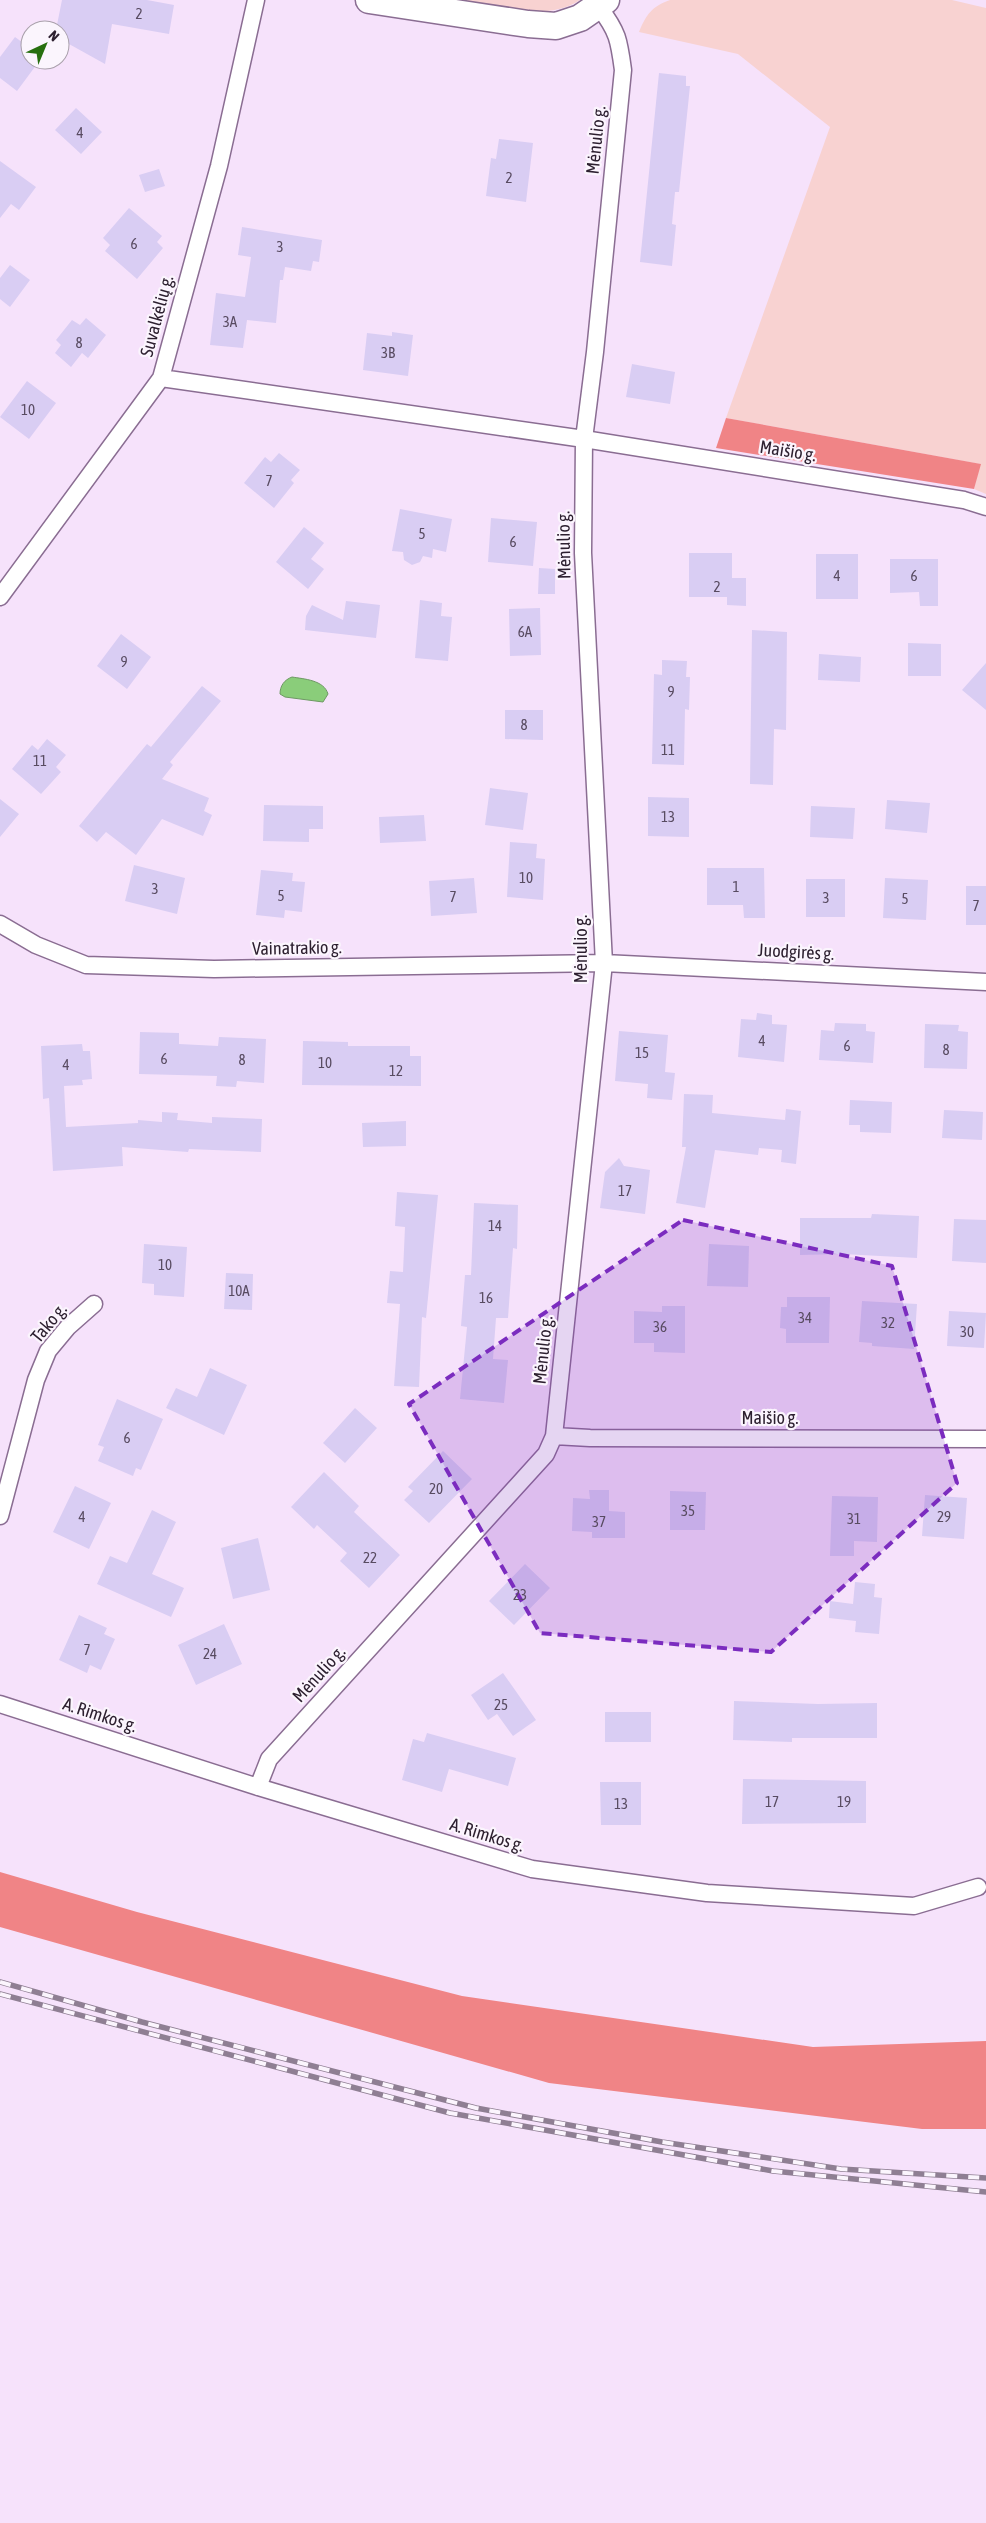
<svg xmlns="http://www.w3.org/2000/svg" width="986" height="2523" font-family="'Asap Condensed',sans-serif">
	<rect width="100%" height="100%" fill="#f6e2fb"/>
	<!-- green -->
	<path fill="#f8d2d1" d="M 457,0 L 580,0 C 546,23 494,6 457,0 Z
		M 670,0 L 952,0 L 986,8 L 986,494 L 974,489 L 980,464 L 726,418 L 830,127 L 738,54 L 639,32 C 646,15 652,6 670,0 Z"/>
	<!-- forest -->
	<path fill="#f08486" d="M 726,418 L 981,464 L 974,489 L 716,448 Z
		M 0,1872 L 137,1912 L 462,1996 L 813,2047 L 986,2041 L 986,2129 L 922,2129 L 549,2083 L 0,1927 Z"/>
	<!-- water -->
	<path fill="#8acd7a" stroke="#6e9964" d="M 292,677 C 304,679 324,680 328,694 L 323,702 L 285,697 L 280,694 C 280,686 284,680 292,677 Z"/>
	<!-- building -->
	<path fill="#d9cdf3" d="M 62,0 L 147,0 L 174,5 L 169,34 L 112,24 L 105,64 L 60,39 L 60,30 L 56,30 Z
		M 15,37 L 30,48 L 30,60 L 40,60 L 17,91 L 0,78 L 0,57 Z
		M 659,73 L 686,76 L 686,86 L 690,86 L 679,192 L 675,192 L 672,224 L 676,225 L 672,266 L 640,262 Z
		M 76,108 L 102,132 L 81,154 L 55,130 Z
		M 499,139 L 533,143 L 526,202 L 486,196 L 491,158 L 496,159 Z
		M 0,161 L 36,187 L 19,210 L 11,204 L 0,218 Z
		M 159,169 L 165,186 L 145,192 L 139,175 Z
		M 129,208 L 162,236 L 157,242 L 163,248 L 137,279 L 105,251 L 110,245 L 103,238 Z
		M 242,227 L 322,240 L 319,262 L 313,261 L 311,271 L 285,267 L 283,280 L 280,280 L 276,323 L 247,320 L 243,348 L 210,345 L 216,293 L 245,297 L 251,257 L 238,255 Z
		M 10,265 L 30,280 L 10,307 L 0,299 L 0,278 Z
		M 86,318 L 106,335 L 88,358 L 82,353 L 71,367 L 55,353 L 61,345 L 56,340 L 72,320 L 80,325 Z
		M 392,332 L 413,335 L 408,376 L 363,370 L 367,333 L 392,336 Z
		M 632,364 L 675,372 L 670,404 L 626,397 Z
		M 27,381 L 56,403 L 29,439 L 0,417 Z
		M 279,453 L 300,470 L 291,480 L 294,483 L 274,508 L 244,483 L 265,457 L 271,462 Z
		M 400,509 L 452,519 L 446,552 L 433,549 L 432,558 L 423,556 L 420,562 L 412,565 L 404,560 L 403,552 L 392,551 Z
		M 491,518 L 537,522 L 533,566 L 488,562 Z
		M 304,527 L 324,543 L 311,559 L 324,569 L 308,589 L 276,562 Z
		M 689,553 L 732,553 L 732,578 L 746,578 L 746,606 L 727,605 L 727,597 L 689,597 Z
		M 816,554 L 858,554 L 858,599 L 816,599 Z
		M 890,559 L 938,559 L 938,606 L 920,606 L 919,592 L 890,593 Z
		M 539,568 L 555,569 L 555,594 L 538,594 Z
		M 420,600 L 442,603 L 441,616 L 452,617 L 448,661 L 415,658 Z
		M 346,601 L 380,605 L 376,638 L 305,630 L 306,616 L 312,605 L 343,620 Z
		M 540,608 L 541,655 L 510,656 L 509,609 Z
		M 752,630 L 787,632 L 786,730 L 774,729 L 773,785 L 750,784 Z
		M 121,634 L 151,657 L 127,689 L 97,666 Z
		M 908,643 L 941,644 L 941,676 L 908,676 Z
		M 819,654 L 861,657 L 860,682 L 818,680 Z
		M 662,660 L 687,661 L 686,677 L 690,677 L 689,710 L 685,709 L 684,765 L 652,764 L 654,674 L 662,675 Z
		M 986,663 L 986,710 L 962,690 Z
		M 202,686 L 221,701 L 170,762 L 173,765 L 162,779 L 209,798 L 204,811 L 212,815 L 203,836 L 162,819 L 136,855 L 106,832 L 97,842 L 79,826 L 147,744 L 151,747 Z
		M 505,710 L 543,710 L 543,740 L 505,739 Z
		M 47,739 L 66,755 L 56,767 L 61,772 L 41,794 L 12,769 L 32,745 L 38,750 Z
		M 490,788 L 528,793 L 523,830 L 485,825 Z
		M 648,797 L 689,798 L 689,837 L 648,836 Z
		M 0,799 L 19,814 L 0,837 Z
		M 887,800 L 930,803 L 927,833 L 885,829 Z
		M 264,805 L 323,806 L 323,829 L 309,829 L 309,842 L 263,841 Z
		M 811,806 L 855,808 L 853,839 L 810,837 Z
		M 424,815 L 426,841 L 380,843 L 379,817 Z
		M 510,842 L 537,844 L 536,858 L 545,859 L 543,900 L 507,897 Z
		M 134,865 L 185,878 L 177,914 L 125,901 Z
		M 707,868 L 764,868 L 765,918 L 744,918 L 743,905 L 707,905 Z
		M 261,870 L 293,873 L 292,881 L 305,882 L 302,912 L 285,910 L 284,918 L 256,915 Z
		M 474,878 L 477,913 L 431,916 L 429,881 Z
		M 885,878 L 928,880 L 926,920 L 883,918 Z
		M 806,879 L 845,879 L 845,917 L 806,917 Z
		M 966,886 L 986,886 L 986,925 L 966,925 Z
		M 757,1013 L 772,1015 L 772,1024 L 787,1025 L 784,1062 L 738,1057 L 741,1019 L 756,1020 Z
		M 835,1023 L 866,1024 L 866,1031 L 875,1032 L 873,1063 L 819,1060 L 821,1030 L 834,1031 Z
		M 925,1024 L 959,1025 L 958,1031 L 968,1032 L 967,1069 L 924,1068 Z
		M 619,1031 L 668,1035 L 665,1072 L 675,1073 L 672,1100 L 647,1098 L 648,1084 L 615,1081 Z
		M 140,1032 L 179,1033 L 179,1044 L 218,1046 L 219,1037 L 266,1039 L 264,1083 L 237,1081 L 236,1087 L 216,1086 L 217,1076 L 139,1074 Z
		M 303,1041 L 348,1042 L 348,1046 L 410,1046 L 410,1056 L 421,1056 L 421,1086 L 302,1085 Z
		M 82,1044 L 83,1051 L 90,1051 L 92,1079 L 82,1080 L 83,1085 L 64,1086 L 66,1127 L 138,1123 L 138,1120 L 162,1122 L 162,1112 L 178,1113 L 177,1120 L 212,1123 L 212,1117 L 262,1119 L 261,1152 L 189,1149 L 188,1152 L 122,1147 L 123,1166 L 53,1171 L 49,1098 L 43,1099 L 41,1046 Z
		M 684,1094 L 713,1095 L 712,1113 L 785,1120 L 786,1109 L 801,1111 L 796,1164 L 781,1162 L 782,1150 L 759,1148 L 758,1155 L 715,1150 L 705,1208 L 676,1203 L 686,1147 L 682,1147 Z
		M 850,1100 L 892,1102 L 891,1133 L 860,1132 L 860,1125 L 849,1125 Z
		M 944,1110 L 983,1112 L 982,1140 L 942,1138 Z
		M 406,1121 L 406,1146 L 363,1147 L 362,1123 Z
		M 619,1158 L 624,1166 L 650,1170 L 645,1214 L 600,1208 L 605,1172 Z
		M 397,1192 L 438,1195 L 426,1318 L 422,1317 L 419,1387 L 394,1386 L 400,1304 L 387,1303 L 390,1271 L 403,1272 L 405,1227 L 395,1226 Z
		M 474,1203 L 518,1205 L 517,1249 L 513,1248 L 508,1318 L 496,1318 L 493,1359 L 508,1360 L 504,1403 L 460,1399 L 467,1327 L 461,1326 L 465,1275 L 471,1275 Z
		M 872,1214 L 919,1216 L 917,1258 L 843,1254 L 800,1255 L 800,1218 L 871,1218 Z
		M 954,1219 L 986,1220 L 986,1263 L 952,1261 Z
		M 144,1244 L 187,1247 L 184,1297 L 154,1295 L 154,1284 L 142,1283 Z
		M 709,1244 L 749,1246 L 748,1287 L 707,1286 Z
		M 226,1273 L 253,1274 L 252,1310 L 224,1309 Z
		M 787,1297 L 830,1297 L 829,1343 L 786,1343 L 786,1329 L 780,1328 L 781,1307 L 787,1307 Z
		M 862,1301 L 917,1304 L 914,1349 L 872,1346 L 872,1343 L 859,1342 Z
		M 662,1306 L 685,1306 L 685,1353 L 654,1352 L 654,1343 L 634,1343 L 634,1311 L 662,1312 Z
		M 949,1311 L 986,1313 L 984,1348 L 947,1346 Z
		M 210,1368 L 247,1385 L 224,1435 L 166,1408 L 176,1388 L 197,1397 Z
		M 117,1399 L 163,1419 L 141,1470 L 136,1468 L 133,1476 L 98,1461 L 104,1447 L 98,1445 Z
		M 355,1408 L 377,1428 L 345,1463 L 323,1443 Z
		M 443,1451 L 472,1479 L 429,1523 L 404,1500 L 413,1491 L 408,1487 Z
		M 324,1472 L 359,1506 L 354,1512 L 400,1555 L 369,1588 L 340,1561 L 347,1553 L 317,1525 L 314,1529 L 291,1507 Z
		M 75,1486 L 111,1503 L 89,1549 L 53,1532 Z
		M 589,1490 L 609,1490 L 609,1511 L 625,1512 L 625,1538 L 592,1538 L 592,1532 L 572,1531 L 573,1498 L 590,1499 Z
		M 670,1491 L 706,1492 L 705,1530 L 670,1530 Z
		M 925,1495 L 967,1498 L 964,1539 L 922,1536 Z
		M 832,1496 L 878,1497 L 877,1542 L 854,1541 L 854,1556 L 830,1556 Z
		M 152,1510 L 176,1522 L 152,1574 L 184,1588 L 171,1617 L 97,1584 L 110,1556 L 127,1563 Z
		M 258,1538 L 270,1590 L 233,1599 L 221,1548 Z
		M 525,1564 L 550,1588 L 514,1625 L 489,1601 Z
		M 855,1582 L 875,1584 L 874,1597 L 882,1598 L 879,1634 L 855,1632 L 856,1621 L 829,1618 L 830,1601 L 853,1604 Z
		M 79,1615 L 107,1628 L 104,1634 L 115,1639 L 101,1670 L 90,1665 L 87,1673 L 59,1660 Z
		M 224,1624 L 242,1664 L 196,1685 L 178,1645 Z
		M 503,1673 L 536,1720 L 513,1736 L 497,1714 L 488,1720 L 471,1695 Z
		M 734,1701 L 818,1704 L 877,1703 L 877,1738 L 792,1738 L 792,1742 L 733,1740 Z
		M 605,1712 L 651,1712 L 651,1742 L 605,1742 Z
		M 427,1733 L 516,1758 L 508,1786 L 449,1769 L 442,1792 L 402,1780 L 413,1739 L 424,1742 Z
		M 743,1779 L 866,1781 L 866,1823 L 742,1824 Z
		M 600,1782 L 641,1782 L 641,1825 L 601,1825 Z"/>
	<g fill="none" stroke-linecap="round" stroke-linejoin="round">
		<defs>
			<path id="street" d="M 161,378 L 584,439 L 964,500 L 986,507
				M 0,597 L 161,378 L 219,166 L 256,0
				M 0,924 L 36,945 L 86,965 L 214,969 L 604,963 L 986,982
				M 554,1436 L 590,1438 L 986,1439
				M 0,1516 L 36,1380 L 48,1351 L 68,1327 L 94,1304
				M 0,1704 L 258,1787 L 532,1869 L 707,1893 L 914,1906 L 978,1887
				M 258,1787 L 269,1759 L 546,1454 L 554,1436 L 604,963 L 583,553 L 584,439 L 595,352 L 623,70 C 619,40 618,32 599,7"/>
			<path id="primary" d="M 369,0 L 528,24 L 556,26 L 580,18 L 606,0"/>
		</defs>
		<!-- street casing -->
		<use href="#street" stroke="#8a6d92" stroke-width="19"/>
		<!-- primary casing -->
		<use href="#primary" stroke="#8a6d92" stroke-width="29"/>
		<!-- street -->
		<use href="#street" stroke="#fff" stroke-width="16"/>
		<!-- primary -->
		<use href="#primary" stroke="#fff" stroke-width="26"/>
		<defs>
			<path id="rail" d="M 0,1982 L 142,2022 L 476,2108 L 662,2142 L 841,2169 L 986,2178
				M 0,1994 L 450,2113 L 773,2171 L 986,2192"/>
		</defs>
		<!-- rail casing -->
		<use href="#rail" stroke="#8f7f93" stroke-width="5.5"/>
		<!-- rail -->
		<use href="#rail" stroke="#fbf5fd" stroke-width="4" stroke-dasharray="11" stroke-linecap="butt"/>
	</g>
	<!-- marked area -->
	<path fill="#7b2cbf" fill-opacity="0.2" stroke="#7b2cbf" stroke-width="4" stroke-dasharray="10 6" stroke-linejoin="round" d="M 683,1220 L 892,1266 L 957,1483 L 771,1652 L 540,1633 L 409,1404 Z"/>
	<g text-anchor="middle" stroke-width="4.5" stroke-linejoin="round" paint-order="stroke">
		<!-- number labels -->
		<g font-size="15" fill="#584b61">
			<text x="139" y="19">2</text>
			<text x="80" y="138">4</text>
			<text x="509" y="183">2</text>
			<text x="134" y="249">6</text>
			<text x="280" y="252">3</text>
			<text x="230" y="327">3A</text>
			<text x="79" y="348">8</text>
			<text x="388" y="358">3B</text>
			<text x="28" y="415">10</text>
			<text x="269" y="486">7</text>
			<text x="422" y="539">5</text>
			<text x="513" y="547">6</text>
			<text x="837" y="581">4</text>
			<text x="914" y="581">6</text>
			<text x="717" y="592">2</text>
			<text x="525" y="637">6A</text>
			<text x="124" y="667">9</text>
			<text x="671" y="697">9</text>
			<text x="524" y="730">8</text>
			<text x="668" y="755">11</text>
			<text x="40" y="766">11</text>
			<text x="668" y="822">13</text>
			<text x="526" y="883">10</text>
			<text x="736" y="892">1</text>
			<text x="155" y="894">3</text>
			<text x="281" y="901">5</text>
			<text x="453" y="902">7</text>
			<text x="826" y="903">3</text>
			<text x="905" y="904">5</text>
			<text x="976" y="911">7</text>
			<text x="762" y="1046">4</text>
			<text x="847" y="1051">6</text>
			<text x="946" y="1055">8</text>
			<text x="642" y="1058">15</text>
			<text x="164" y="1064">6</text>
			<text x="242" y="1065">8</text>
			<text x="325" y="1068">10</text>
			<text x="66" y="1070">4</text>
			<text x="396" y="1076">12</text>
			<text x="625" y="1196">17</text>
			<text x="495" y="1231">14</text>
			<text x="165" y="1270">10</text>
			<text x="239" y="1296">10A</text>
			<text x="486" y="1303">16</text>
			<text x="805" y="1323">34</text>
			<text x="888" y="1328">32</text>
			<text x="660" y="1332">36</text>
			<text x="967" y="1337">30</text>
			<text x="127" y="1443">6</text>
			<text x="436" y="1494">20</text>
			<text x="688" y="1516">35</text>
			<text x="82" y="1522">4</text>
			<text x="944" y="1522">29</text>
			<text x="854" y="1524">31</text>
			<text x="599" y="1527">37</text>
			<text x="370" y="1563">22</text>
			<text x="520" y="1600">23</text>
			<text x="87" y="1655">7</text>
			<text x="210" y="1659">24</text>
			<text x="501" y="1710">25</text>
			<text x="772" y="1807">17</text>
			<text x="844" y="1807">19</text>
			<text x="621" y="1809">13</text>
		</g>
		<!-- street labels -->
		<g font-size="18" fill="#2d2030" stroke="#fbf5fd">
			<text transform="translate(596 140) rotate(-84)" y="6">Mėnulio g.</text>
			<text transform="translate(157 316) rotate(-75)" y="6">Suvalkėlių g.</text>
			<text transform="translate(788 451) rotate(9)" y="6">Maišio g.</text>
			<text transform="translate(564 545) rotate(-91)" y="6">Mėnulio g.</text>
			<text transform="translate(297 948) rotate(-1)" y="6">Vainatrakio g.</text>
			<text transform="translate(581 949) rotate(-90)" y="6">Mėnulio g.</text>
			<text transform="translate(796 952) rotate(3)" y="6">Juodgirės g.</text>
			<text transform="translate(49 1323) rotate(-50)" y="6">Tako g.</text>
			<text transform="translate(543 1350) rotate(-84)" y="6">Mėnulio g.</text>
			<text x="770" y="1424">Maišio g.</text>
			<text transform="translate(319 1674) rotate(-48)" y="6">Mėnulio g.</text>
			<text transform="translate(100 1715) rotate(18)" y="6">A. Rimkos g.</text>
			<text transform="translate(487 1835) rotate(17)" y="6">A. Rimkos g.</text>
		</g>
	</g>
	<!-- north arrow -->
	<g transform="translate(45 45) rotate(44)"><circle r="24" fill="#fbf5fd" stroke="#a9a0ab"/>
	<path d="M0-4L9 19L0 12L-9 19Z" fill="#276f0f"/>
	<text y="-8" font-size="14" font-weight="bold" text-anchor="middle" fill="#2d2030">N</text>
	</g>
</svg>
